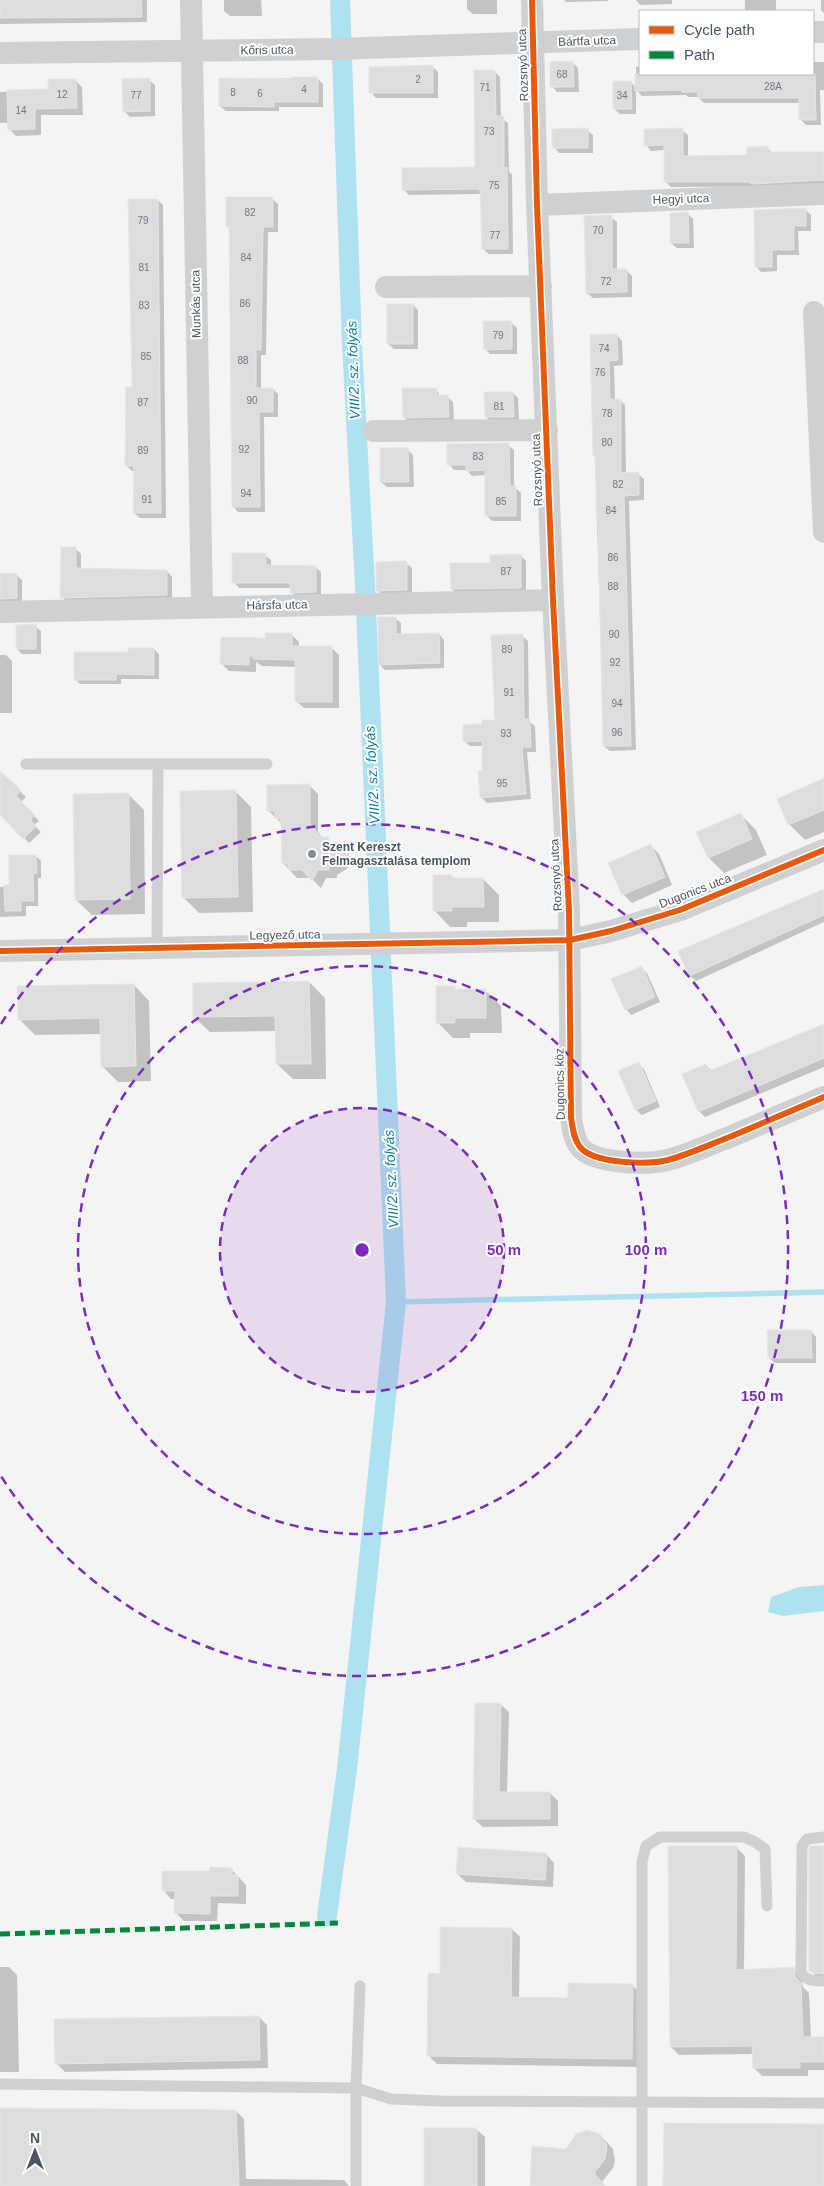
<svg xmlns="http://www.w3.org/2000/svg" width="824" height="2186" font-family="Helvetica,sans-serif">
	<rect width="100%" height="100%" fill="#f4f4f4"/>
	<!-- water -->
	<path fill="#aee2f0" d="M 824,1585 L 824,1611 L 783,1616 L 768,1612 L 771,1597 L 799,1587 Z"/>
	<!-- shadow -->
	<path fill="#0003" d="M 0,0 L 147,0 L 147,22 L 0,24 Z
		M 224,0 L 261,0 L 262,16 L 230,16 L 224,11 Z
		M 467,0 L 497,0 L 497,14 L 473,14 L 467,9 Z
		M 564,0 L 608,0 L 608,1 L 566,2 Z
		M 636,0 L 672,0 L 672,4 L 640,5 Z
		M 745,0 L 776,0 L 776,11 L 745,11 Z
		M 821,0 L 824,0 L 824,13 L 821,10 Z
		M 813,62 L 824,62 L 824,90 L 820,90 L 821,125 L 806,125 L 801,120 L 800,103 L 704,103 L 698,97 L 688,97 L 686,95 L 642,96 L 636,90 L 636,114 L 620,114 L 614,109 L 631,82 L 636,88 L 636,67 L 640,66 L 640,74 L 813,74 Z
		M 573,63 L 578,68 L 579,92 L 557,92 L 552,86 Z
		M 432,66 L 438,72 L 438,98 L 376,98 L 371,92 Z
		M 495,72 L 500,77 L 501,118 L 508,123 L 509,172 L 512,174 L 513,254 L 489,254 L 483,249 L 481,194 L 409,195 L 404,190 L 476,168 Z
		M 317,78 L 323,84 L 323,107 L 279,107 L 279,111 L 226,111 L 220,106 L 220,79 Z
		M 75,80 L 82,87 L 83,115 L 41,115 L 41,135 L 16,136 L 9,129 L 9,123 L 0,123 L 0,92 L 49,91 Z
		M 149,80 L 155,85 L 155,116 L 130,117 L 124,111 Z
		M 587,130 L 593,135 L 593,153 L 559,153 L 554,147 Z
		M 682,130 L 688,135 L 688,157 L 748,156 L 767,148 L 773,153 L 823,153 L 824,151 L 824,186 L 671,187 L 666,182 L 665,150 L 651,151 L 646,145 Z
		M 273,199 L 278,204 L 278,232 L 268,232 L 266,355 L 261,355 L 261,389 L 273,389 L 278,394 L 278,417 L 264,417 L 265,512 L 238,512 L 233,506 L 230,229 L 228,226 Z
		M 158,200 L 163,205 L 166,518 L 140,518 L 134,513 L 135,471 L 132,471 L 126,465 L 134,388 Z
		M 805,209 L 811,215 L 811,231 L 798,231 L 799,255 L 777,255 L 777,271 L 761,272 L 756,266 Z
		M 688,214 L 693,219 L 694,248 L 677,248 L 671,243 Z
		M 611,217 L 617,222 L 617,270 L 626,270 L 632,276 L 632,297 L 593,298 L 587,293 Z
		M 413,305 L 418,310 L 418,349 L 394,349 L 388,344 Z
		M 511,322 L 517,328 L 517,354 L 490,354 L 485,349 Z
		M 617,335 L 622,341 L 623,365 L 614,366 L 615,400 L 620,400 L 625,405 L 626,474 L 638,474 L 644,479 L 644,500 L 629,501 L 636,750 L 610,751 L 604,746 L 591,336 Z
		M 436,389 L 441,397 L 448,397 L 453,402 L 454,422 L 409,423 L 404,417 Z
		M 513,393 L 518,398 L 519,422 L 492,422 L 486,417 Z
		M 508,445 L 514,450 L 514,487 L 521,493 L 521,521 L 492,521 L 487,516 L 486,475 L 472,476 L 467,470 L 454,470 L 449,464 Z
		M 408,450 L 413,455 L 414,487 L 387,487 L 381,482 Z
		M 76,549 L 81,554 L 81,569 L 167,571 L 172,577 L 172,600 L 67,602 L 62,597 Z
		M 265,555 L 271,560 L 271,566 L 315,567 L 321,572 L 321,597 L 297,597 L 291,592 L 291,588 L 239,588 L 234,582 Z
		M 520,555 L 526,561 L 526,592 L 457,594 L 452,589 Z
		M 406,563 L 412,568 L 412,595 L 383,596 L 377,590 Z
		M 0,575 L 17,575 L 22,580 L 22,604 L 0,606 Z
		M 395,618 L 401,623 L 401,635 L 439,634 L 444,640 L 444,668 L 385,670 L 380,665 Z
		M 35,626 L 41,631 L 41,654 L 22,654 L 17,649 Z
		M 291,634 L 299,642 L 299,647 L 332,648 L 339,655 L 339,708 L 304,708 L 296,701 L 297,667 L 262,666 L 256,662 L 256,672 L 229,671 L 222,664 L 266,639 Z
		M 522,636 L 528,641 L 529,721 L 535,726 L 536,752 L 527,752 L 531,799 L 487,803 L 481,797 L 484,746 L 470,746 L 464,741 L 483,726 L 496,721 Z
		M 154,649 L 159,654 L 159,679 L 121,679 L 121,684 L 80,684 L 75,679 L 129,653 Z
		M 0,655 L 6,655 L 12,661 L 12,713 L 0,713 Z
		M 6,778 L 26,797 L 21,802 L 39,821 L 34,825 L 41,832 L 29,843 L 0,813 L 0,783 Z
		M 824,780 L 824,832 L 805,840 L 789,824 Z
		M 309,785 L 318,794 L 318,832 L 323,839 L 328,839 L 337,848 L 348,855 L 356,863 L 337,875 L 337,878 L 326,878 L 321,888 L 311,878 L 297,878 L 283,863 L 283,825 L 268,810 Z
		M 236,792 L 251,807 L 253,912 L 199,913 L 183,897 Z
		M 128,794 L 144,810 L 145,914 L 92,915 L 76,900 Z
		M 741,815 L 756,830 L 767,855 L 724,873 L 709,858 L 698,833 Z
		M 651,846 L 659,854 L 672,885 L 632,903 L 624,895 L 610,863 Z
		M 36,856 L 41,861 L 41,878 L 38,878 L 38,906 L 26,906 L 26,916 L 0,917 L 0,887 L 10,886 Z
		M 452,876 L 455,880 L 483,879 L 499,895 L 499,922 L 467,922 L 467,927 L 450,927 L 435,911 Z
		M 824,891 L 824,922 L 696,981 L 690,976 L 680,952 Z
		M 641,968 L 647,973 L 660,1002 L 631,1015 L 626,1009 Z
		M 309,982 L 325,998 L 326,1079 L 293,1079 L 277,1064 L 277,1031 L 210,1032 L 194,1017 Z
		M 134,985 L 149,1001 L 151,1081 L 118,1082 L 102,1066 L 101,1034 L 35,1035 L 19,1019 Z
		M 454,987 L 458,991 L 485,990 L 501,1006 L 502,1033 L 470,1033 L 470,1038 L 453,1038 L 437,1022 Z
		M 824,1025 L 824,1067 L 705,1117 L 699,1111 L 683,1075 L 706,1065 L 712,1071 Z
		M 638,1063 L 644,1069 L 660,1107 L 642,1115 L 636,1110 L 619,1071 Z
		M 811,1331 L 816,1337 L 816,1363 L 775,1363 L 769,1358 Z
		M 500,1704 L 509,1712 L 507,1794 L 550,1793 L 558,1801 L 558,1826 L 483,1827 L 474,1819 Z
		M 824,1847 L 824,1980 L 818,1978 L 810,1970 Z
		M 737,1848 L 745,1856 L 744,1971 L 793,1968 L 801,1976 L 803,1987 L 809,1993 L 811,2038 L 824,2038 L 824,2070 L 808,2070 L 808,2076 L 762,2076 L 754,2068 L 754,2054 L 679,2055 L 671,2047 Z
		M 546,1854 L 554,1863 L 553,1887 L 466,1882 L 457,1874 Z
		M 231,1869 L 246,1885 L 246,1904 L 218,1903 L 217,1921 L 184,1921 L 175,1912 L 176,1899 L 171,1899 L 163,1890 L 211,1873 Z
		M 512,1929 L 520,1937 L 519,1998 L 569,1999 L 633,1986 L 641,1994 L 640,2067 L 437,2064 L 428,2055 L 441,1975 Z
		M 0,1967 L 9,1967 L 17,1975 L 19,2072 L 0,2072 Z
		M 259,2017 L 267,2025 L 268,2068 L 65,2072 L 56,2063 Z
		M 0,2109 L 236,2111 L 244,2119 L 246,2179 L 344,2180 L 349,2186 L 0,2186 Z
		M 476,2129 L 485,2137 L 485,2186 L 425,2186 Z
		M 600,2135 L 613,2149 L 615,2161 L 613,2168 L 602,2182 L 605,2186 L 531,2186 L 567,2150 Z"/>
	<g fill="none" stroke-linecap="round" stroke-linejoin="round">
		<!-- stream -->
		<path stroke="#aee2f0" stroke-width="5.5" d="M 396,1302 L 824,1292"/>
		<!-- canal -->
		<path stroke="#aee2f0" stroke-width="20" d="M 327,1916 L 347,1769 L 396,1302 L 365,586 L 352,345 L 340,0"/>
	</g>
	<!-- building -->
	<path fill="#ddddde" stroke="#e5e6e7" d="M 0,0 L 141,0 L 142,17 L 0,18 Z
		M 573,61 L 574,87 L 550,87 L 550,62 Z
		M 433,65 L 433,93 L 369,93 L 369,67 Z
		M 474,70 L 495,70 L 496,116 L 504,116 L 504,168 L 507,167 L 508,249 L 482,249 L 480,189 L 402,190 L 402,168 L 475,167 Z
		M 635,74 L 815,74 L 816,120 L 799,120 L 799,98 L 698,98 L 697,92 L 682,92 L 682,90 L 635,91 Z
		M 291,77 L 318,77 L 318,102 L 274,102 L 274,107 L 219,106 L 219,78 L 291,79 Z
		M 150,78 L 150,111 L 123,112 L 122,79 Z
		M 48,79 L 76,79 L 77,108 L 35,109 L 35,129 L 8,130 L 7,90 L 48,89 Z
		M 613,81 L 631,81 L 632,109 L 613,109 Z
		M 588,128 L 588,148 L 552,148 L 552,129 Z
		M 683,128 L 683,156 L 747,155 L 747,147 L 768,146 L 768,152 L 824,152 L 824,180 L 753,184 L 748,182 L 664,182 L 664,145 L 644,146 L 644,129 Z
		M 226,197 L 273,197 L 273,227 L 263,227 L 261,350 L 256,350 L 256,388 L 273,388 L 273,412 L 259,412 L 260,507 L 232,507 L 229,227 L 226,227 Z
		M 128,199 L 158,199 L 161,513 L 133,513 L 134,466 L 125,466 L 126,387 L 132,387 Z
		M 806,208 L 806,226 L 794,226 L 794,250 L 772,250 L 772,267 L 755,267 L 754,210 Z
		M 688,212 L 689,243 L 670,243 L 670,213 Z
		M 612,215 L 612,269 L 627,269 L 627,292 L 586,293 L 584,216 Z
		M 387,304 L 413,304 L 413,344 L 387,344 Z
		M 483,321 L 512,321 L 512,349 L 484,350 Z
		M 617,334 L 618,360 L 609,361 L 610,399 L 621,399 L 621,473 L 639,472 L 639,495 L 624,496 L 631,746 L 603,746 L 598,524 L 595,456 L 593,456 L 590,335 Z
		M 402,388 L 436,388 L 437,395 L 448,395 L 449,417 L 403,418 Z
		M 484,392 L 513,392 L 514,417 L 485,417 Z
		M 509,443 L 510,486 L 516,486 L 516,516 L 485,516 L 485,470 L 466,471 L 466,465 L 447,465 L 447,444 Z
		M 380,448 L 408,448 L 409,482 L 380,482 Z
		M 61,547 L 76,547 L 76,568 L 167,570 L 167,595 L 60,598 Z
		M 232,553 L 266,553 L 266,565 L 316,566 L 316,592 L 290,593 L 290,583 L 232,583 Z
		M 521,554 L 521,588 L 451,589 L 450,563 L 490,563 L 490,555 Z
		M 407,561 L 407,590 L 376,591 L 376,562 Z
		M 0,573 L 17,574 L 17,598 L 0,599 Z
		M 378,617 L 396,617 L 396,634 L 439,633 L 440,663 L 378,665 Z
		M 36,624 L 36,649 L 16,649 L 16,625 Z
		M 265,633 L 292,633 L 292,646 L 332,646 L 332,702 L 295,702 L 295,660 L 253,659 L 253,656 L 249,656 L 249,665 L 220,664 L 221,637 L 265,638 Z
		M 523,634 L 524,719 L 530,719 L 531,747 L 522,747 L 526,794 L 480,798 L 478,771 L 482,771 L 482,741 L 463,742 L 463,725 L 482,724 L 482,720 L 495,720 L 491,635 Z
		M 128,648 L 154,648 L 154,675 L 116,674 L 116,680 L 74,680 L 74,652 L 128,652 Z
		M 0,771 L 21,790 L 16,796 L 35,815 L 30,819 L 36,826 L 23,839 L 0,815 Z
		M 824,778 L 824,810 L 788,825 L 777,799 Z
		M 310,784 L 310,823 L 320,837 L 329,837 L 329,842 L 349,854 L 329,866 L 329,870 L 318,870 L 312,881 L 302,870 L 288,870 L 288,864 L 282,864 L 281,819 L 275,819 L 275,811 L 267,811 L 267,785 Z
		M 236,790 L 238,897 L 182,898 L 180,791 Z
		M 129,793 L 130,899 L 75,900 L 73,794 Z
		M 741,813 L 752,839 L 708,858 L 696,832 Z
		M 651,844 L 665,877 L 622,895 L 608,863 Z
		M 9,855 L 36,855 L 37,873 L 33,873 L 34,901 L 21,901 L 21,911 L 5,911 L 4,885 L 9,885 Z
		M 433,875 L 452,875 L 452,878 L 483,878 L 484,907 L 452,907 L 452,911 L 433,911 Z
		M 824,889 L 824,915 L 689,976 L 678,951 Z
		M 642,966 L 655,997 L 625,1010 L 611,979 Z
		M 309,981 L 311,1064 L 276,1064 L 275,1016 L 193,1017 L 193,983 Z
		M 134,984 L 136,1066 L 101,1067 L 100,1018 L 18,1020 L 17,986 Z
		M 436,986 L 455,986 L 455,989 L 486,989 L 486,1018 L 455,1018 L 455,1023 L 436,1023 Z
		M 824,1024 L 824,1058 L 698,1112 L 682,1074 L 706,1064 L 709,1071 Z
		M 639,1062 L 656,1101 L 635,1110 L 618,1071 Z
		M 767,1330 L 811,1330 L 812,1358 L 768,1358 Z
		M 475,1703 L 501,1703 L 499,1792 L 550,1792 L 550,1819 L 473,1819 Z
		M 668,1846 L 737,1846 L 736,1970 L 794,1967 L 795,1977 L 801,1983 L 803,2037 L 824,2037 L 824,2062 L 800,2062 L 800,2068 L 753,2068 L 752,2046 L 670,2047 Z
		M 811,1846 L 824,1846 L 824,1974 L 813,1973 L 809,1970 L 809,1848 Z
		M 458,1847 L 547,1853 L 545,1880 L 456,1874 Z
		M 210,1867 L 232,1868 L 232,1875 L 238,1875 L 238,1896 L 210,1896 L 210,1914 L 174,1913 L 175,1891 L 162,1891 L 162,1871 L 209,1871 Z
		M 440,1927 L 512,1928 L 511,1997 L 568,1998 L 568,1983 L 633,1984 L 632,2059 L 427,2056 L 428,1973 L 440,1974 Z
		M 259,2016 L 260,2060 L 55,2064 L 54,2019 Z
		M 0,2108 L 236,2110 L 239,2186 L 0,2186 Z
		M 664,2123 L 824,2124 L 824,2186 L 663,2186 Z
		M 424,2128 L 477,2128 L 477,2186 L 424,2186 Z
		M 587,2130 L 600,2134 L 607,2146 L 605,2159 L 594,2173 L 605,2186 L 530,2186 L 532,2146 L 566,2149 L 576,2134 Z"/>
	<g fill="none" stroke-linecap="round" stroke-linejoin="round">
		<!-- service -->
		<path stroke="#ced0d2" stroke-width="11" d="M 26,764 L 267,764
			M 157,949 L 158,764
			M 824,1837 L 807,1839 L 802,1846 L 801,1973 C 807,1981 814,1981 824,1981
			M 0,2084 L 356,2088 L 391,2099 L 441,2101 L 824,2103
			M 356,2186 L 356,2088 L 360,1986
			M 642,2186 L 642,1862 L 646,1846 L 660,1837 L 744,1837 L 755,1842 L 765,1849 L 767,1906"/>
		<!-- minor -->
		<path stroke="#ced0d2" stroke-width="22" d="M 191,0 L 202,607
			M 532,0 L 537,205 L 553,600 L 569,911 L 571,1118 C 573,1128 573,1138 580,1147 C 594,1164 647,1165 668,1160 C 690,1154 711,1144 732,1136 C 763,1123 793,1110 824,1097
			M 813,32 L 824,32
			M 0,53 L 334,49 L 640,39
			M 537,205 L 824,194
			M 386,287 L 541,286
			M 814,312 L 824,532
			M 374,431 L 547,430
			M 0,612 L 553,600
			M 0,951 L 570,940 L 611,931 L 680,910 L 824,850"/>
		<!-- quiet -->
		<path stroke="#00873e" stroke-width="5" stroke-dasharray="10 5" stroke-linecap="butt" d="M 0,1934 L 338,1923"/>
		<defs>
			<path id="cycleway" d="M 532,0 L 537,205 L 553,600 L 569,911 L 571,1118 C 573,1128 573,1138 580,1147 C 594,1164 647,1165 668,1160 C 690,1154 711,1144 732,1136 C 763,1123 793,1110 824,1097
				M 0,951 L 570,940 L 611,931 L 680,910 L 824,850"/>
		</defs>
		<!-- cycleway casing -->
		<use href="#cycleway" stroke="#fff" stroke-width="9"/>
		<!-- cycleway -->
		<use href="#cycleway" stroke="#e8590c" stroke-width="6"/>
	</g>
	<!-- distance rings -->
	<circle cx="362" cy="1250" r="142" fill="#7b2cbf" fill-opacity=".12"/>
	<g fill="none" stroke="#7b2cbf" stroke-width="2.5" stroke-dasharray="9 6">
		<circle cx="362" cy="1250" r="142"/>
		<circle cx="362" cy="1250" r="284"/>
		<path d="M1 1024A426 426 0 1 1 1 1476"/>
	</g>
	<!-- markers -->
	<circle fill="#868d94" stroke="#fff" stroke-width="2" cx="312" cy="854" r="5"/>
	<g text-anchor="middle" stroke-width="4" stroke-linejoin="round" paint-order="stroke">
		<!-- number labels -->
		<g font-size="10" fill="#707881">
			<text x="562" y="78">68</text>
			<text x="418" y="83">2</text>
			<text x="773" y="90">28A</text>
			<text x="485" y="91">71</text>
			<text x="304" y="93">4</text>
			<text x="233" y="96">8</text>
			<text x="260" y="97">6</text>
			<text x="62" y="98">12</text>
			<text x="136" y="99">77</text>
			<text x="622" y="99">34</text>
			<text x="21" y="114">14</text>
			<text x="489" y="135">73</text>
			<text x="494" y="189">75</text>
			<text x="250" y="216">82</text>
			<text x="143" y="224">79</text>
			<text x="598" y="234">70</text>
			<text x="495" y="239">77</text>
			<text x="246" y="261">84</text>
			<text x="144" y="271">81</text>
			<text x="606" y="285">72</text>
			<text x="245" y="307">86</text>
			<text x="144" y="309">83</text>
			<text x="498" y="339">79</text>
			<text x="604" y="352">74</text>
			<text x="146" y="360">85</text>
			<text x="243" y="364">88</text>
			<text x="600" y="376">76</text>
			<text x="252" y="404">90</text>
			<text x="143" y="406">87</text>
			<text x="499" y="410">81</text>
			<text x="607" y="417">78</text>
			<text x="607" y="446">80</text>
			<text x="244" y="453">92</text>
			<text x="143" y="454">89</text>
			<text x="478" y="460">83</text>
			<text x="618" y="488">82</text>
			<text x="246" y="497">94</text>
			<text x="147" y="503">91</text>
			<text x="501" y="505">85</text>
			<text x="611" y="514">84</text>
			<text x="613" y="561">86</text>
			<text x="506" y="575">87</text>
			<text x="613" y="590">88</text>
			<text x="614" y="638">90</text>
			<text x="507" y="653">89</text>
			<text x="615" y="666">92</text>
			<text x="509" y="696">91</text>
			<text x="617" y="707">94</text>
			<text x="617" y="736">96</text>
			<text x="506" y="737">93</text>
			<text x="502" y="787">95</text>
		</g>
		<!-- street labels -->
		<g font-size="12" fill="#4a5661" stroke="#fff">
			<text transform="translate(587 41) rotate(-2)" y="4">Bártfa utca</text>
			<text transform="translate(267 50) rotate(-1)" y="4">Kőris utca</text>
			<text transform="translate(523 65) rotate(-92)" y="4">Rozsnyó utca</text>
			<text transform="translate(681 199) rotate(-2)" y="4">Hegyi utca</text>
			<text transform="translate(196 304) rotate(-91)" y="4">Munkás utca</text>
			<text transform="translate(537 470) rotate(-92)" y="4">Rozsnyó utca</text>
			<text transform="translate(277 605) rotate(-1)" y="4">Hársfa utca</text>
			<text transform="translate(556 875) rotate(-93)" y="4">Rozsnyó utca</text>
			<text transform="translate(695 891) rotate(-21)" y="4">Dugonics utca</text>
			<text transform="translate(285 935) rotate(-1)" y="4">Legyező utca</text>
			<text transform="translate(560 1084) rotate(-91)" y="4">Dugonics köz</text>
		</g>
		<!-- poi labels -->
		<g font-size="12" font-weight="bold" fill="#4a5661" stroke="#fff" text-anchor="start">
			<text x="322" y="851">Szent Kereszt<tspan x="322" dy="14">Felmagasztalása templom</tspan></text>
		</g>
		<!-- water labels -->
		<g font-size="14" font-style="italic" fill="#0c7c9b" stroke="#fff">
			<text transform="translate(353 370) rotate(-92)" y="5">VIII/2. sz. folyás</text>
			<text transform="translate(372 775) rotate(-93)" y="5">VIII/2. sz. folyás</text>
			<text transform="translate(391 1179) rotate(-93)" y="5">VIII/2. sz. folyás</text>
		</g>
	</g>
	<circle cx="362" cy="1250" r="8" fill="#7b2cbf" stroke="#fff" stroke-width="2.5"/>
	<g font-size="15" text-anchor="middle" font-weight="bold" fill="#7b2cbf" stroke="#fff" stroke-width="4" stroke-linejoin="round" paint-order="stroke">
		<text x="504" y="1255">50 m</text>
		<text x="646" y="1255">100 m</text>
		<text x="762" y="1401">150 m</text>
	</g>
	<!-- legend -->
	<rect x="639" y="10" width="175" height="65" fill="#ffffff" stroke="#b7bbc0"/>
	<rect x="649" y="26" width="25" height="8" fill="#e8590c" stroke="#b7bbc0"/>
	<text x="684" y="35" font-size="15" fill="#4a5661">Cycle path</text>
	<rect x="649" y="51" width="25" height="8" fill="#00873e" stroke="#b7bbc0"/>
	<text x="684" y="60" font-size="15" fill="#4a5661">Path</text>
	<!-- north arrow -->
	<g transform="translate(35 2151)" stroke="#ffffff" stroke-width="4" paint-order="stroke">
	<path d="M0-4L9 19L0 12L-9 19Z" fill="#4a5661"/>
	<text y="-8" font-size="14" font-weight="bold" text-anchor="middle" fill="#4a5661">N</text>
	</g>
</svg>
